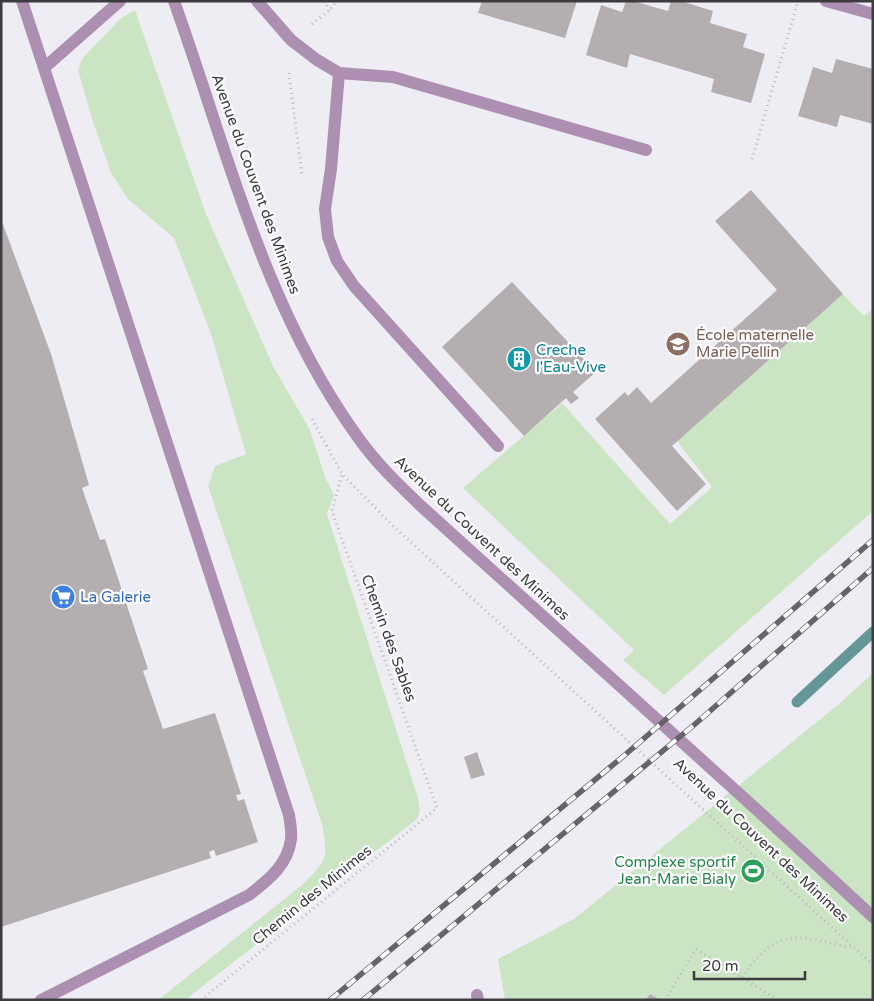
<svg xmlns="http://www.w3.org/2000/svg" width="874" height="1001" font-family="'Varela Round',sans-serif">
	<rect width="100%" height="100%" fill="#efedf4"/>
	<!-- green -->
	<path fill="#cbe5c4" d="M 135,10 L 206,214 L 273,366 L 310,430 L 325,477 L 334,495 L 327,514 L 418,798 L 420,812 L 417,819 L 185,1000 L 158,1000 L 302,885 C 328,860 328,859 322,824 L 208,486 L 215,466 L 246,454 L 211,334 L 174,238 L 128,199 L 111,173 L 93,122 L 78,70 L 82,59 L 121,18 Z
		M 843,294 L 864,316 L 873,309 L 873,511 L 664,695 L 623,660 L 634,650 L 463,488 L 562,403 L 670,524 L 712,487 L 677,441 Z
		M 873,673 L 873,1000 L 505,1000 L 498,959 L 574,919 L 839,704 Z"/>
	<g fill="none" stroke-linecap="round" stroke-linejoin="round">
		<!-- stream -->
		<path stroke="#659698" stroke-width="11" d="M 797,702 L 873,632"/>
	</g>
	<!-- building -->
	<path fill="#b5aeb1" d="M 482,1 L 577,1 L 565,38 L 478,13 Z
		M 626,1 L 633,1 L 668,11 L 671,1 L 681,1 L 713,11 L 710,23 L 747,34 L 743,47 L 765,54 L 751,103 L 711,92 L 714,79 L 630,54 L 627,68 L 586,55 L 601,5 L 622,12 Z
		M 836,59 L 873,69 L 873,124 L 840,115 L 837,127 L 798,116 L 813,67 L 832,73 Z
		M 751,190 L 843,294 L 672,446 L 706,484 L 677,511 L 595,419 L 625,392 L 628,396 L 637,387 L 651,403 L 777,290 L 715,221 Z
		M 1,219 L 51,354 L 89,485 L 82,488 L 100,540 L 105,539 L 148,669 L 143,671 L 163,729 L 215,713 L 241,794 L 236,795 L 238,801 L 244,799 L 258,842 L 216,856 L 214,850 L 209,852 L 211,858 L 1,927 Z
		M 512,282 L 596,372 L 573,392 L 579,398 L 571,404 L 566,398 L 524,436 L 442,347 Z
		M 477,752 L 485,775 L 471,779 L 464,757 Z
		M 650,994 L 660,1000 L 646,1000 Z"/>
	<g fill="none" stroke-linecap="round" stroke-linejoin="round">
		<!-- path -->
		<path stroke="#b9b7bd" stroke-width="3" stroke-dasharray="1 4" stroke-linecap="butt" d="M 324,1 L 330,10
			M 312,24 L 330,10 L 337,1
			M 289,73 L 302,176
			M 752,159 L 798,1
			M 312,419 L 342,474 L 392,525 L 873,965
			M 742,978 C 775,928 794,934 847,947 L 853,946
			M 201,1000 L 437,808 L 332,511 L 342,474
			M 665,1000 L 696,949 L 778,1000"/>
		<!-- minor -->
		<path stroke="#ac8fb1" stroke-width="12" d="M 22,1 L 289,815 C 290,822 292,831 291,839 C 288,865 268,880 249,895 L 41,1000
			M 174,1 C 227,149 264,307 357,436 C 375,462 398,484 421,506 L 756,809 L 873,917
			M 257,1 L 291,40 L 317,60 L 339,73 L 393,77 L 646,150
			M 826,1 L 873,14
			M 44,68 L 120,1
			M 339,73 L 331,169 L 325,209 L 328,237 L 337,261 L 354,286 L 498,446
			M 477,995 L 478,1000"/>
		<defs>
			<path id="rail" d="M 330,1000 L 626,754 L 873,540
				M 363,1000 L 694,725 L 873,568"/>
		</defs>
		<!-- rail casing -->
		<use href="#rail" stroke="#656468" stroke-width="5.5"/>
		<!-- rail -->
		<use href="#rail" stroke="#fcfbfe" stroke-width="4" stroke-dasharray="11" stroke-linecap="butt"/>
	</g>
	<!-- icons -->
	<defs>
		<symbol id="school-disc" viewBox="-11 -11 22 22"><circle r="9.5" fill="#8d6e63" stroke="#fcfbfe"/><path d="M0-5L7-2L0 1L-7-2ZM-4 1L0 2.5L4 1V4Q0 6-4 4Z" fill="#fff"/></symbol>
		<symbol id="building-disc" viewBox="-11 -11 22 22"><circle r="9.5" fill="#0f9aa8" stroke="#fcfbfe"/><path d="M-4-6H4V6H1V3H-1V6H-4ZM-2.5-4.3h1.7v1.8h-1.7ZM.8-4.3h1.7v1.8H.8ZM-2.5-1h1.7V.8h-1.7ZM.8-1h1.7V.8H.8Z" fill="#fff"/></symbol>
		<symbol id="supermarket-disc" viewBox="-11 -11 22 22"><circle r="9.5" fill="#3f7fe0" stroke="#fcfbfe"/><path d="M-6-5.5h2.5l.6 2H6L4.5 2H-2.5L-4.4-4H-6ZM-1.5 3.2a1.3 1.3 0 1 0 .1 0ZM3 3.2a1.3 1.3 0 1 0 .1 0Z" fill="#fff"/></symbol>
		<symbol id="stadium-disc" viewBox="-11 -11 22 22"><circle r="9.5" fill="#2e9e5b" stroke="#fcfbfe"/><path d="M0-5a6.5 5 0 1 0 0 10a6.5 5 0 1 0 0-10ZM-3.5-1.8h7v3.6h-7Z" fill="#fff"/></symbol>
	</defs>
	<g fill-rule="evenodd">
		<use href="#school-disc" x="664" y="330" width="28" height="28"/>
		<use href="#building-disc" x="505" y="345" width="28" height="28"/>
		<use href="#supermarket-disc" x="49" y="583" width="28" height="28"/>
		<use href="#stadium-disc" x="739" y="857" width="28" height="28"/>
	</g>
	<g text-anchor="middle" stroke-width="4.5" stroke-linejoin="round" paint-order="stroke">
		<!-- street labels -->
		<g font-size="15" fill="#3c3b3e" stroke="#fcfbfe">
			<text transform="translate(256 184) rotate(70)" y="5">Avenue du Couvent des Minimes</text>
			<text transform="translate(482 538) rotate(43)" y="5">Avenue du Couvent des Minimes</text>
			<text transform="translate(389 638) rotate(70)" y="5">Chemin des Sables</text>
			<text transform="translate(761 840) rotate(43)" y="5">Avenue du Couvent des Minimes</text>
			<text transform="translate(312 895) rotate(-39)" y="5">Chemin des Minimes</text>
		</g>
		<!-- education labels -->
		<g font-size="15" fill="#785e54" stroke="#fcfbfe" text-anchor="start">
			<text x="696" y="340">École maternelle<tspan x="696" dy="17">Marie Pellin</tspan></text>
		</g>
		<!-- culture labels -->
		<g font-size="15" fill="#0d838f" stroke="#fcfbfe" text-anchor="start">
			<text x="536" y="355">Creche<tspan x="536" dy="17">l'Eau-Vive</tspan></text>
		</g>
		<!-- shop labels -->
		<g font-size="15" fill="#366cbe" stroke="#fcfbfe" text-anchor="start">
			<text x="80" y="602">La Galerie</text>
		</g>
		<!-- leisure labels -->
		<g font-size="15" fill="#27864d" stroke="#fcfbfe" text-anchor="end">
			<text x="736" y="867">Complexe sportif<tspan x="736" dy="17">Jean-Marie Bialy</tspan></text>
		</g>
	</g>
	<!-- border -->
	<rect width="874" height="1001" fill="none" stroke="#3c3b3e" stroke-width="5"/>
	<!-- scale -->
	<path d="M694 971v8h111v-8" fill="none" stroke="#3c3b3e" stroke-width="2.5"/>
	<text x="702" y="971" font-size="15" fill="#3c3b3e" stroke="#fcfbfe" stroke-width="4" paint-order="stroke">20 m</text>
</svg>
